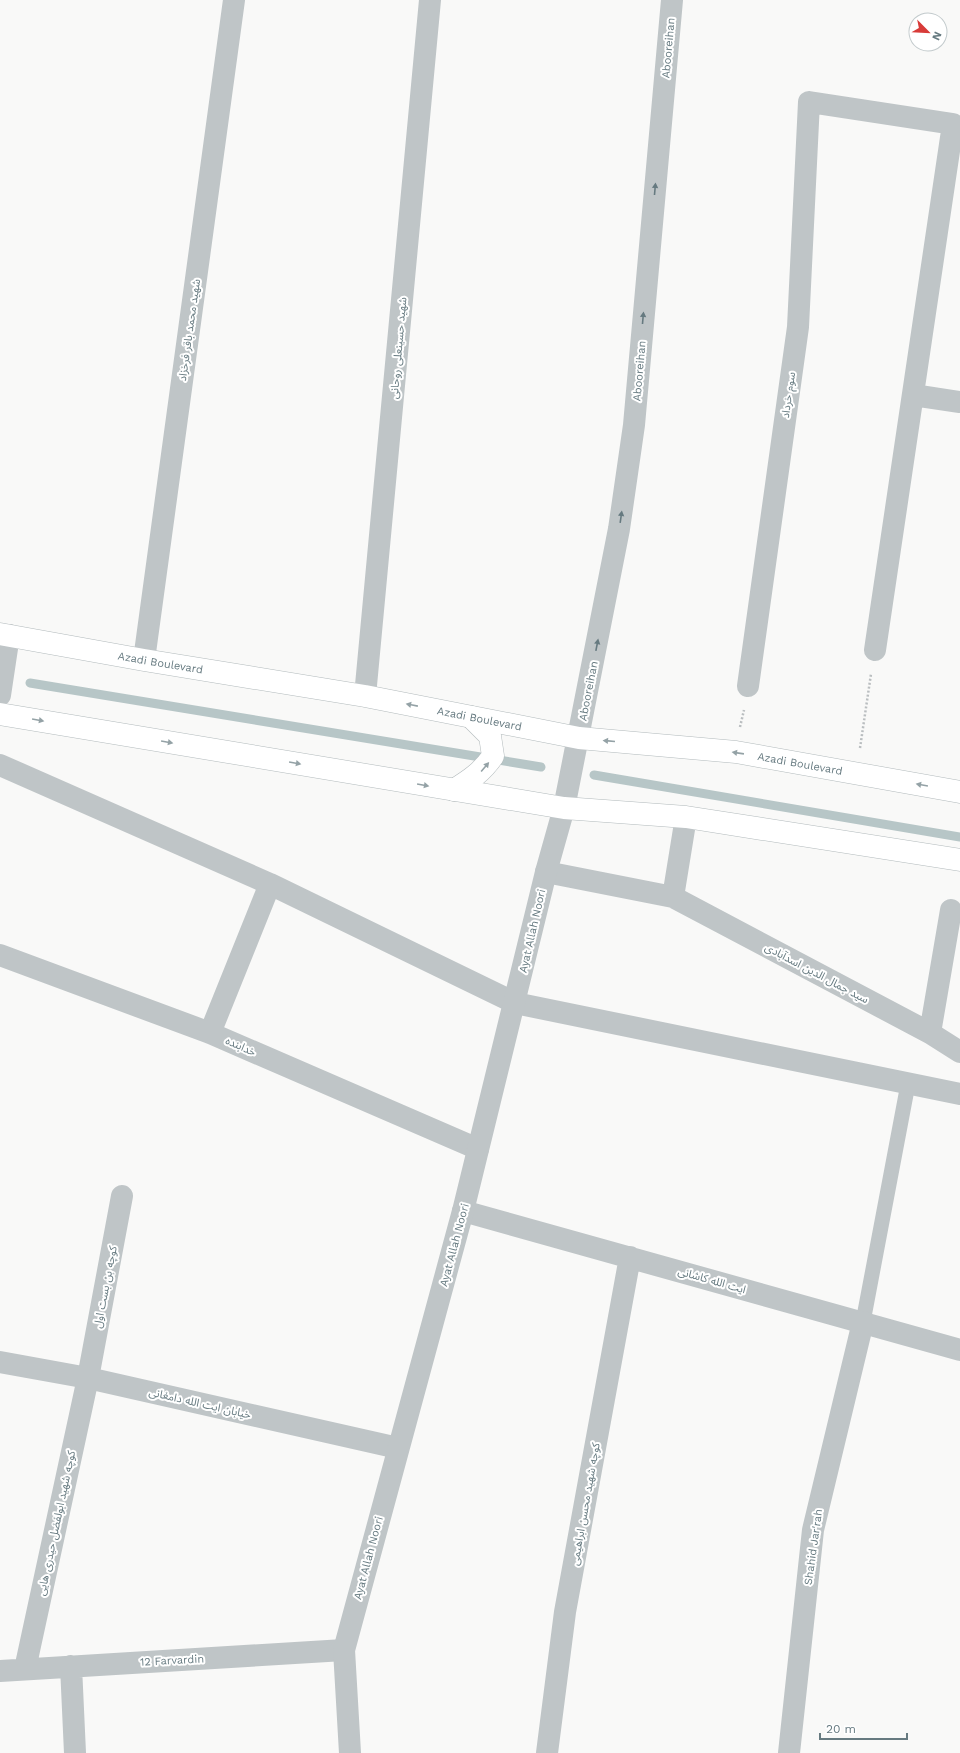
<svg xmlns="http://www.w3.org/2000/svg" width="960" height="1753" font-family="'Work Sans','Noto Sans Arabic',sans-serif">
	<rect width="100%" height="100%" fill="#f9f9f8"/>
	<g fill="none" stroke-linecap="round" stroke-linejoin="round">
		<!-- stream -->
		<path stroke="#b7c6c7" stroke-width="9" d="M 30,683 L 541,767
			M 594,775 L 960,837"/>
		<defs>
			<g id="secondary">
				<path id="s1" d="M 0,634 L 144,660 L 365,696 L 579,738 L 736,752 L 960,792"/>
				<path d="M 0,714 L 564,808 L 686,817 L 960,860"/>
				<path d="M 454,790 C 470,780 482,772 493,756 L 490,736 L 471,717"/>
			</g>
		</defs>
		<!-- secondary casing -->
		<use href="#secondary" stroke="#b2babc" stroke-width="23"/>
		<!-- path -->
		<path stroke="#babec0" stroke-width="2.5" stroke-dasharray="2 2" stroke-linecap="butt" d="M 740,727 L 744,710
			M 860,748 L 871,674"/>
		<!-- service -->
		<path stroke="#bfc5c7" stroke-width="15" d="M 863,1322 L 908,1084"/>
		<!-- minor -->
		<path stroke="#bfc5c7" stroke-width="22" d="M 913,395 L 960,402
			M 144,660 L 234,0
			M 748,686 L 798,327 L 809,102 L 953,124 L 875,650
			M 0,695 L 9,635
			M 365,696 L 430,0
			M 0,765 L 270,884 L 515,1003 L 960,1094
			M 546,872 L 673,897 L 930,1033 L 960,1052
			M 673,897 L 686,817
			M 0,955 L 210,1033 L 478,1149
			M 210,1033 L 270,884
			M 930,1033 L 951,910
			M 463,1211 L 960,1350
			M 0,1362 L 88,1378 L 398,1448
			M 71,1666 L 75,1753
			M 25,1669 L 88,1378 L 122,1196
			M 0,1671 L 344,1650
			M 547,1753 L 565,1612 L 630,1257
			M 789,1753 L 813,1530 L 863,1322"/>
		<!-- tertiary -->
		<path stroke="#bfc5c7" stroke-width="22" d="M 350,1753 L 344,1650 L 463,1211 L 546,872 L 564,808 L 619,529 L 634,425 L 672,0"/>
		<!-- secondary -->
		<use href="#secondary" stroke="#fff" stroke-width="22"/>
	</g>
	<!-- one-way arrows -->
	<defs><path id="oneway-solid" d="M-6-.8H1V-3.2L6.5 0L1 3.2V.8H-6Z"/></defs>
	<g fill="#667a80">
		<use href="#oneway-solid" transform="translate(655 189) rotate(-85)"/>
		<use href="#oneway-solid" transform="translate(643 318) rotate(-85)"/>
		<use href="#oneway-solid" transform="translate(621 517) rotate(-82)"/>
		<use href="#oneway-solid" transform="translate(597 645) rotate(-79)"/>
	</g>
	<g fill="#94a2a6">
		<use href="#oneway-solid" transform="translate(412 705) rotate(-169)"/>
		<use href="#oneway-solid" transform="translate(38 720) rotate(10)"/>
		<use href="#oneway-solid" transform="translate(609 741) rotate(-175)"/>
		<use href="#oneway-solid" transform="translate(167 742) rotate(10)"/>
		<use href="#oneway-solid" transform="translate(738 753) rotate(-172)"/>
		<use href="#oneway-solid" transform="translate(295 763) rotate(10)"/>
		<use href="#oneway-solid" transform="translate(485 767) rotate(-50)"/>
		<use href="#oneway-solid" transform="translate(423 785) rotate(10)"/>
		<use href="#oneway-solid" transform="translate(922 785) rotate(-170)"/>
	</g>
	<g text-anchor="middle" stroke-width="4" stroke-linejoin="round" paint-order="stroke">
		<!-- street labels -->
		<g font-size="11" fill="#667a80" stroke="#fff">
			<text transform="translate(668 48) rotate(-85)" y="4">Abooreihan</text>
			<text transform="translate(189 330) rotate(-82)" y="4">شهید محمد باقر فرخزاد</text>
			<text transform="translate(398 348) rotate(-85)" y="4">شهید حسینعلی روحانی</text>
			<text transform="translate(639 371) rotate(-85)" y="4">Abooreihan</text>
			<text transform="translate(788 395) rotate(-82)" y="4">سوم خرداد</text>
			<text dy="4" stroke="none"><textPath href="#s1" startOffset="163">Azadi Boulevard</textPath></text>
			<text transform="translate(588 691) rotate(-79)" y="4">Abooreihan</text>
			<text dy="4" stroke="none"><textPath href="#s1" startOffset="487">Azadi Boulevard</textPath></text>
			<text dy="4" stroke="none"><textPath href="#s1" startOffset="811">Azadi Boulevard</textPath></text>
			<text transform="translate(532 931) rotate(-77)" y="4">Ayat Allah Noori</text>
			<text transform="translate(817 973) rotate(28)" y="4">سید جمال الدین اسدآبادی</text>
			<text transform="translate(241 1046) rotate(24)" y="4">خدابنده</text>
			<text transform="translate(454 1245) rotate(-75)" y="4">Ayat Allah Noori</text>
			<text transform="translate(712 1280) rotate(16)" y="4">ایت الله کاشانی</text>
			<text transform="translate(105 1287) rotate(-79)" y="4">کوچه بن بست اول</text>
			<text transform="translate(200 1403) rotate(13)" y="4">خیابان ایت الله دامغانی</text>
			<text transform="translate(585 1504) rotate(-80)" y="4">کوچه شهید محسن ابراهیمی</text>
			<text transform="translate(56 1523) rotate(-78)" y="4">کوچه شهید ابولفضل حیدری هایی</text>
			<text transform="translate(813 1547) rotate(-82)" y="4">Shahid Jar'rah</text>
			<text transform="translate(368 1558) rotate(-75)" y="4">Ayat Allah Noori</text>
			<text transform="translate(172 1660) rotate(-3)" y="4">12 Farvardin</text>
		</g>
	</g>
	<!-- north arrow -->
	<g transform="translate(928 32) rotate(114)"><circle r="19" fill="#ffffff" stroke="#c2cacc"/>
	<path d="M0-3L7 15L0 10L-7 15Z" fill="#d83b39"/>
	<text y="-6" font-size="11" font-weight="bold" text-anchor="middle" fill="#667a80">N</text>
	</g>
	<!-- scale -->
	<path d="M820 1733v6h87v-6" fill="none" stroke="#667a80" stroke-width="2"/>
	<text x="826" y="1733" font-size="12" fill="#667a80" stroke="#ffffff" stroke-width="3" paint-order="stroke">20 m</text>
</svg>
